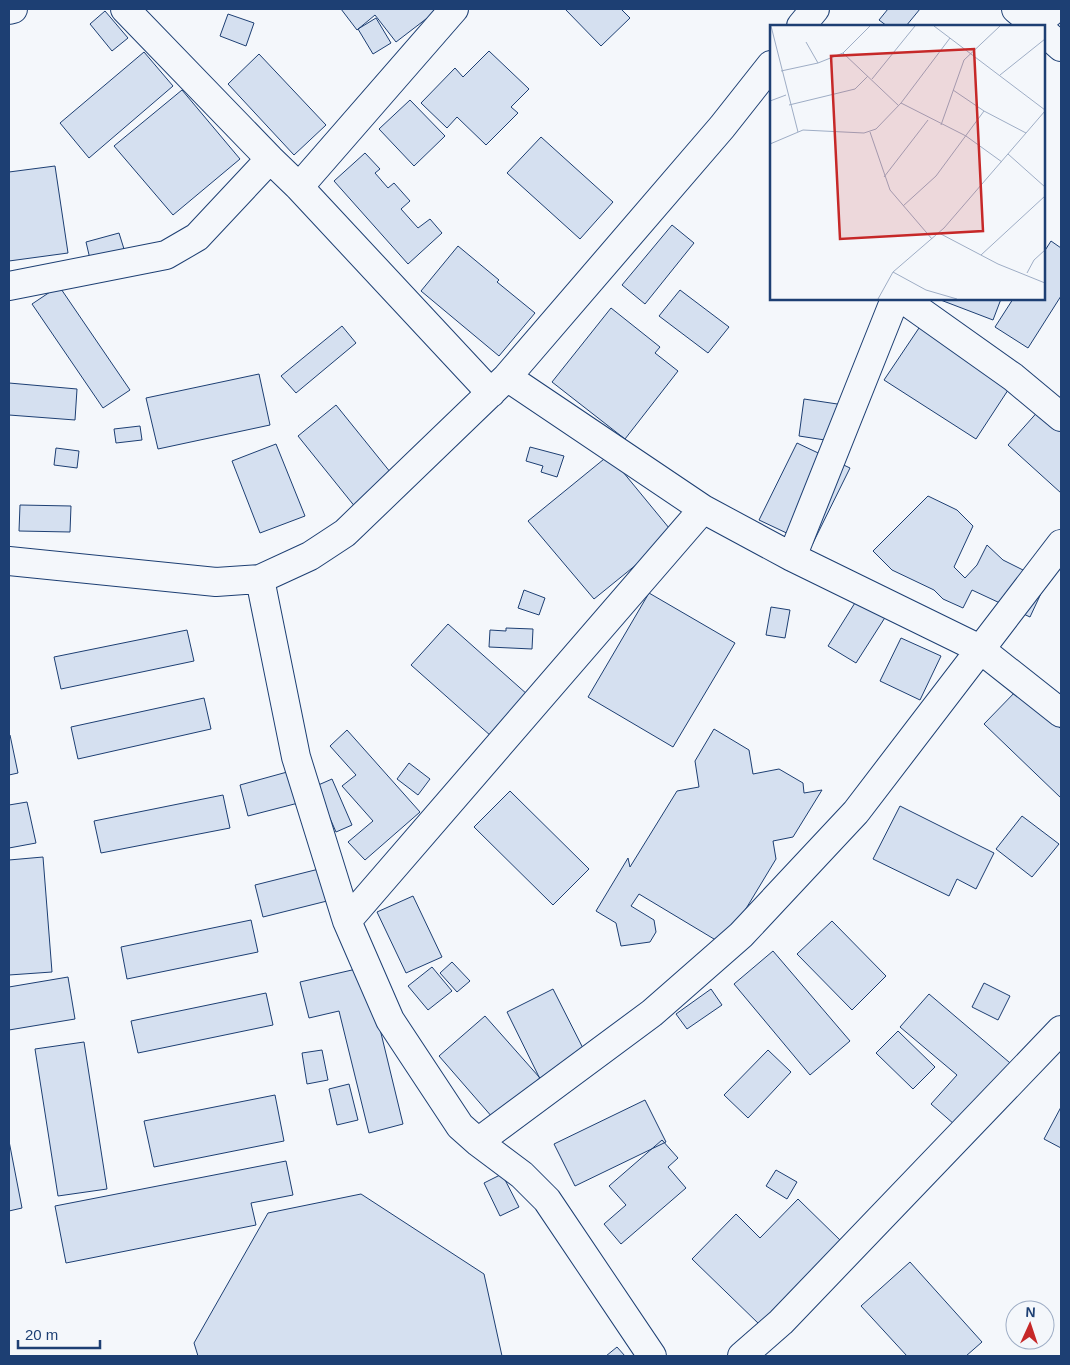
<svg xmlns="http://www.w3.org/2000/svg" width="1070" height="1365" font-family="Arial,sans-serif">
	<rect width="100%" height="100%" fill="#f4f7fb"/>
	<!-- building -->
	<path fill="#d5e0f0" stroke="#1d3f73" d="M 341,9 L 439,9 L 396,42 L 375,15 L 357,30 Z
		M 565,9 L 621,9 L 630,18 L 601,46 Z
		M 888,9 L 920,9 L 906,26 L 887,26 L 879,20 Z
		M 105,11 L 128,38 L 112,51 L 90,24 Z
		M 228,14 L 254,23 L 246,46 L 220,36 Z
		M 376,18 L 391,43 L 373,54 L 358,29 Z
		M 489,51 L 529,89 L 511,107 L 518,113 L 486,145 L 457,117 L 447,128 L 421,103 L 455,68 L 463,77 Z
		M 144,52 L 173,86 L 89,158 L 60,123 Z
		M 259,54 L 326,125 L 294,155 L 228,84 Z
		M 182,90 L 240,159 L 173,215 L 114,146 Z
		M 410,100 L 445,136 L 414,166 L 379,129 Z
		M 541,137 L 613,202 L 580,239 L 507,173 Z
		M 365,153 L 380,169 L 375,173 L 388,188 L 394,183 L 410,201 L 401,209 L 418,228 L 430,219 L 442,233 L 408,264 L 334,181 Z
		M 55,166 L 68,253 L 9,261 L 9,172 Z
		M 672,225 L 694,243 L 645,304 L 622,285 Z
		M 119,233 L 124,249 L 90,259 L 86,242 Z
		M 1051,241 L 1061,248 L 1061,296 L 1028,348 L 995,327 L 1013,299 L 1044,299 L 1044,252 Z
		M 458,246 L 499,280 L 497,282 L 535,313 L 499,356 L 421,291 Z
		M 59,286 L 130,390 L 103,408 L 32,304 Z
		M 680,290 L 729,327 L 708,353 L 659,316 Z
		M 938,299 L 1001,299 L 993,320 Z
		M 611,308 L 660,347 L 655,353 L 678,371 L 625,439 L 552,382 Z
		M 921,325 L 1012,384 L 976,439 L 884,380 Z
		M 342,326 L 356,343 L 296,393 L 281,376 Z
		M 259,374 L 270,425 L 158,449 L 146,398 Z
		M 9,383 L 77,389 L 75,420 L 9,415 Z
		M 804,399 L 844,405 L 838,442 L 799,436 Z
		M 336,405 L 395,478 L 356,508 L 298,436 Z
		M 1041,408 L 1061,426 L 1061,493 L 1008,445 Z
		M 140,426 L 142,440 L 116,443 L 114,429 Z
		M 797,443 L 850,468 L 812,545 L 759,520 Z
		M 276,444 L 305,516 L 260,533 L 232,461 Z
		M 530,447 L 564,456 L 557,477 L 541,472 L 543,466 L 526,461 Z
		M 56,448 L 79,451 L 77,468 L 54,465 Z
		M 609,455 L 674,534 L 594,599 L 528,521 Z
		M 928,496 L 957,510 L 973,526 L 954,567 L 965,578 L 977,565 L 987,545 L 1003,560 L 1029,573 L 1044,587 L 1030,617 L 972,590 L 963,608 L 943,599 L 934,590 L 892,570 L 873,551 Z
		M 20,505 L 71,506 L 70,532 L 19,531 Z
		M 524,590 L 545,598 L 539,615 L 518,608 Z
		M 649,593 L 735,643 L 673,747 L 588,697 Z
		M 858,598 L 886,616 L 856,663 L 828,646 Z
		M 771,607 L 790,610 L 785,638 L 766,635 Z
		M 448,624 L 528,695 L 491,736 L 411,665 Z
		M 506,628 L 533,629 L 532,649 L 489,647 L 490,630 L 506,631 Z
		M 187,630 L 194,661 L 61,689 L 54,657 Z
		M 901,638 L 941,656 L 920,700 L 880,681 Z
		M 1019,688 L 1061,729 L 1061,798 L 984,724 Z
		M 204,698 L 211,729 L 78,759 L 71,727 Z
		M 714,729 L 749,750 L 753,774 L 779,769 L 803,783 L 804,793 L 822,790 L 793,837 L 773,841 L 776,859 L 724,945 L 639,894 L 631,906 L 654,920 L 656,932 L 650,942 L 621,946 L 616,923 L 596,911 L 628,858 L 630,867 L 677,791 L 699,787 L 695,761 Z
		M 347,730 L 420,812 L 365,860 L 348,842 L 373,821 L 342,786 L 356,775 L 330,746 Z
		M 9,735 L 10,735 L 18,773 L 9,775 Z
		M 409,763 L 430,779 L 418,795 L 397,779 Z
		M 298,769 L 306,801 L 248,816 L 240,785 Z
		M 332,779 L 352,825 L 336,832 L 316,786 Z
		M 510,791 L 589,869 L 553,905 L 474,827 Z
		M 223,795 L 230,828 L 101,853 L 94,821 Z
		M 27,802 L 36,843 L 9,848 L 9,805 Z
		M 900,806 L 994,853 L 976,889 L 957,879 L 949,896 L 873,859 Z
		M 1022,816 L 1059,844 L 1032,877 L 996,849 Z
		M 43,857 L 52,972 L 9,975 L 9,860 Z
		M 323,868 L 331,900 L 263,917 L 255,885 Z
		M 413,896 L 442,957 L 406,973 L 377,912 Z
		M 251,920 L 258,952 L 127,979 L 121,947 Z
		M 832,921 L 886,976 L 852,1010 L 797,954 Z
		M 773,951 L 850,1041 L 810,1075 L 734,984 Z
		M 452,962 L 470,981 L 457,992 L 440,973 Z
		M 365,967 L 403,1124 L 369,1133 L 339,1011 L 309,1018 L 300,982 Z
		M 432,967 L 452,991 L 428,1010 L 408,986 Z
		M 68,977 L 75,1019 L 9,1030 L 9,987 Z
		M 984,983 L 1010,996 L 998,1020 L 972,1007 Z
		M 553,989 L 590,1062 L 543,1085 L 507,1012 Z
		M 711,989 L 722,1005 L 687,1029 L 676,1014 Z
		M 266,993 L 273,1025 L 138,1053 L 131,1021 Z
		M 929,994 L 1016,1068 L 962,1131 L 931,1104 L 957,1075 L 900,1027 Z
		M 485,1016 L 540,1078 L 493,1118 L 439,1056 Z
		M 898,1031 L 935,1067 L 913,1089 L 876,1053 Z
		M 84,1042 L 107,1189 L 58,1196 L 35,1049 Z
		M 322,1050 L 328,1080 L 307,1084 L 302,1053 Z
		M 768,1050 L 791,1072 L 748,1118 L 724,1095 Z
		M 349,1084 L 358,1120 L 337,1125 L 329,1089 Z
		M 275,1095 L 284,1141 L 154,1167 L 144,1121 Z
		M 645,1100 L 666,1142 L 575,1186 L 554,1144 Z
		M 1061,1107 L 1061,1148 L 1044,1139 Z
		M 662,1140 L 678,1158 L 668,1167 L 686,1188 L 621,1244 L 604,1224 L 626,1205 L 609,1186 Z
		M 9,1141 L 22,1208 L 9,1211 Z
		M 286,1161 L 293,1195 L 251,1203 L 256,1225 L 66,1263 L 55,1206 Z
		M 776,1170 L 797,1182 L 787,1199 L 766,1186 Z
		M 502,1174 L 519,1207 L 500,1216 L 484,1183 Z
		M 361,1194 L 484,1274 L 502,1356 L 198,1356 L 194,1343 L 268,1213 Z
		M 798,1199 L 842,1242 L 760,1325 L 692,1259 L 736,1214 L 760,1238 Z
		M 910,1262 L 982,1342 L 966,1356 L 907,1356 L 861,1306 Z
		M 617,1347 L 625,1356 L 606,1356 Z"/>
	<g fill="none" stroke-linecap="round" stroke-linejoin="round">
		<defs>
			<path id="minor" d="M 125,9 L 270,159 L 299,187 L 491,393
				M 1016,9 L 1036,26
				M 9,10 L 13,9
				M 801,26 L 815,9
				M 1034,26 L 1054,9
				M 1044,32 L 1061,47
				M 299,187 L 454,9
				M 9,286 L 166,255 L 197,237 L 270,159
				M 903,299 L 1013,377 L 1061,417
				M 507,377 L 703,509 L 792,557 L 980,649 L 1061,713
				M 792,557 L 895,299
				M 9,561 L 216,582 L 260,579 L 310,556 L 345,533 L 507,377 L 722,127 L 771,65
				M 260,579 L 296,757 L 347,921 L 390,1020 L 460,1126 L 478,1142 L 522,1175 L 547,1200 L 652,1356
				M 347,921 L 703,509
				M 478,1142 L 652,1013 L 741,935 L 856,812 L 1061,544
				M 742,1356 L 781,1322 L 1061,1030"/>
		</defs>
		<!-- minor casing -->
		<use href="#minor" stroke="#1d3f73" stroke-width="30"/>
		<!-- minor -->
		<use href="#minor" stroke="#f4f7fb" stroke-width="28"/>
	</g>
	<!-- overview -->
	<g transform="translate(770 25)">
		<rect width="275" height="275" fill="#f4f7fb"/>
		<path fill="none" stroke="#9eadc5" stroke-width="1" d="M 1,1 L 28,107M 164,1 L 275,85M 36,17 L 48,38M 73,28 L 129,81M 11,46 L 48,38 L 73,28 L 100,1M 230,50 L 275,14M 102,54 L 145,1M 183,65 L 214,86 L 256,108M 0,76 L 16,70M 131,78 L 196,111 L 232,137M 19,80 L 85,64 L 98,51M 171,100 L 194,35 L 230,1M 100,107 L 120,165 L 162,214M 0,119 L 33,105 L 94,108 L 106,104 L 131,78 L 180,13M 238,129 L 275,162M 114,152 L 158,95M 133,181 L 166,151 L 214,86M 169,208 L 228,239 L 275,258M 211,230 L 275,171M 123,247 L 156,265 L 187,274M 257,248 L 264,235 L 275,225M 108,274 L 123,247 L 174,203 L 275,86"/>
		<path fill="#c62828" fill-opacity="0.15" stroke="#c62828" stroke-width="2.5" d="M 204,24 L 213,206 L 70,214 L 61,31 Z"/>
		<rect width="275" height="275" fill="none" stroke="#1d3f73" stroke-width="2.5"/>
	</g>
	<!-- border -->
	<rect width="1070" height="1365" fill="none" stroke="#1d3f73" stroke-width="20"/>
	<!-- north arrow -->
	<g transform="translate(1030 1325) rotate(3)"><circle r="24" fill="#f4f7fb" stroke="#9eadc5"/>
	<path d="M0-4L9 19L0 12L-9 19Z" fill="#c62828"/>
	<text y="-8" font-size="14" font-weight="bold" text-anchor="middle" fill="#1d3f73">N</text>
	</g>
	<!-- scale -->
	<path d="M18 1340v8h82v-8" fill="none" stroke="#1d3f73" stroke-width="2.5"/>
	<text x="25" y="1340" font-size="15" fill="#1d3f73" stroke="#f4f7fb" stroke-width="4" paint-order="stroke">20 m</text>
</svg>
